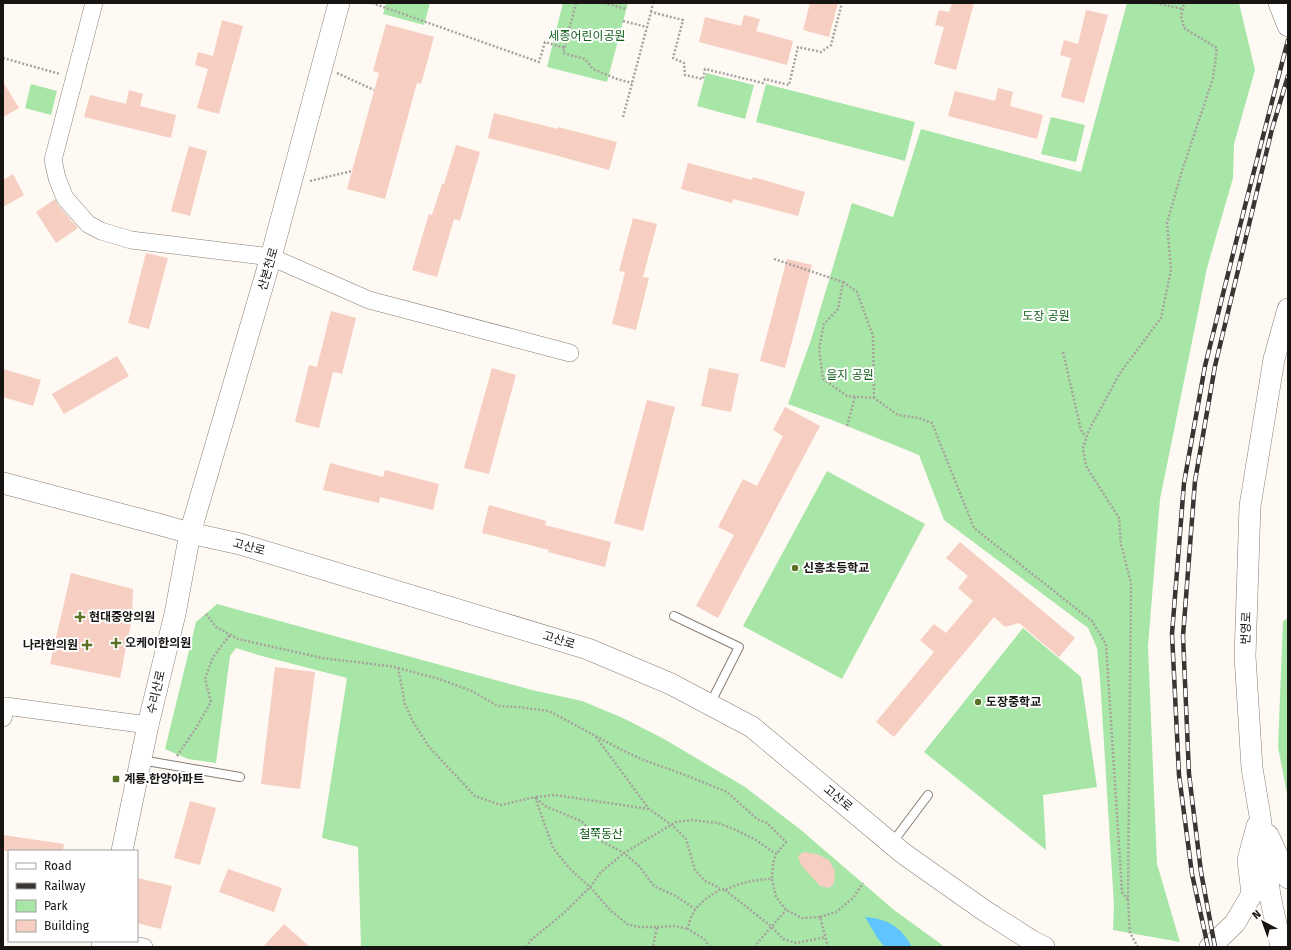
<svg xmlns="http://www.w3.org/2000/svg" width="1291" height="950" font-family="'Fira Sans','Noto Sans KR',sans-serif">
	<rect width="100%" height="100%" fill="#fef9f3"/>
	<!-- green -->
	<path fill="#a7e6a7" d="M 386,3 L 430,3 L 424,25 L 383,14 Z
		M 563,3 L 628,3 L 607,82 L 547,67 Z
		M 1127,3 L 1239,3 L 1255,70 L 1234,144 L 1233,178 L 1207,268 L 1160,499 L 1148,646 L 1157,864 L 1180,942 L 1113,930 L 1114,905 L 1100,679 L 1097,648 L 1088,628 L 944,520 L 919,455 L 832,420 L 788,404 L 811,340 L 852,203 L 893,217 L 921,129 L 1081,172 Z
		M 706,73 L 754,85 L 745,119 L 697,106 Z
		M 31,84 L 57,91 L 51,115 L 25,108 Z
		M 766,84 L 915,122 L 905,161 L 756,122 Z
		M 1051,117 L 1085,125 L 1076,162 L 1041,154 Z
		M 827,471 L 925,524 L 842,679 L 743,626 Z
		M 217,604 L 532,690 L 582,701 L 623,718 L 664,739 L 745,787 L 801,830 L 894,910 L 945,947 L 361,947 L 358,847 L 322,838 L 347,678 L 258,655 L 236,648 L 230,656 L 216,763 L 188,759 L 165,749 L 196,622 Z
		M 1288,618 L 1288,799 L 1278,747 L 1283,621 Z
		M 1023,628 L 1081,677 L 1097,787 L 1043,795 L 1046,850 L 924,752 Z"/>
	<!-- water -->
	<path fill="#60c5fe" d="M 865,917 C 888,919 901,927 912,947 L 885,947 L 878,939 Z"/>
	<!-- building -->
	<path fill="#f7cec2" d="M 810,3 L 838,3 L 829,37 L 803,30 Z
		M 952,3 L 974,3 L 956,70 L 934,64 L 944,27 L 935,25 L 939,10 L 949,12 Z
		M 1086,10 L 1108,15 L 1084,103 L 1061,97 L 1071,58 L 1060,55 L 1064,40 L 1078,44 Z
		M 744,15 L 760,19 L 756,31 L 793,41 L 787,65 L 699,42 L 705,17 L 741,26 Z
		M 222,20 L 243,26 L 219,114 L 197,108 L 208,69 L 195,65 L 198,52 L 213,56 Z
		M 386,24 L 434,37 L 421,84 L 417,83 L 385,199 L 347,189 L 379,73 L 373,71 Z
		M 3,82 L 19,108 L 3,117 Z
		M 998,88 L 1013,92 L 1010,106 L 1043,115 L 1037,139 L 948,116 L 955,91 L 995,101 Z
		M 129,90 L 143,94 L 140,106 L 176,115 L 171,138 L 84,117 L 90,95 L 126,104 Z
		M 494,113 L 558,129 L 558,127 L 617,142 L 609,170 L 551,154 L 488,138 Z
		M 456,145 L 480,152 L 460,221 L 454,219 L 437,277 L 412,270 L 429,214 L 432,215 L 442,184 L 444,184 Z
		M 189,146 L 207,151 L 190,216 L 171,211 Z
		M 688,163 L 752,180 L 753,177 L 805,192 L 798,216 L 733,199 L 732,203 L 681,189 Z
		M 13,174 L 24,195 L 3,207 L 3,180 Z
		M 55,199 L 58,205 L 78,228 L 56,243 L 36,212 Z
		M 633,218 L 657,224 L 643,277 L 649,278 L 636,330 L 612,324 L 625,272 L 619,271 Z
		M 146,253 L 168,258 L 149,329 L 128,323 Z
		M 787,259 L 812,265 L 785,368 L 760,361 Z
		M 331,311 L 356,318 L 342,374 L 333,372 L 319,428 L 295,422 L 309,365 L 317,367 Z
		M 117,356 L 129,376 L 64,414 L 52,394 Z
		M 492,368 L 516,375 L 489,474 L 464,468 Z
		M 709,368 L 739,374 L 731,412 L 701,406 Z
		M 3,369 L 41,380 L 33,406 L 3,397 Z
		M 647,400 L 675,407 L 643,531 L 614,523 Z
		M 785,407 L 820,426 L 718,618 L 696,606 L 734,535 L 718,527 L 743,479 L 757,486 L 783,436 L 773,430 Z
		M 330,463 L 383,477 L 385,470 L 439,484 L 433,510 L 380,497 L 379,503 L 323,490 Z
		M 489,505 L 546,521 L 545,525 L 611,542 L 605,567 L 548,552 L 549,550 L 482,533 Z
		M 960,542 L 1075,638 L 1059,657 L 1019,623 L 1005,627 L 994,617 L 894,737 L 876,722 L 934,652 L 920,640 L 934,624 L 946,633 L 973,601 L 958,588 L 968,576 L 946,558 Z
		M 71,573 L 133,589 L 132,618 L 120,678 L 50,664 Z
		M 275,667 L 315,672 L 300,789 L 261,784 Z
		M 190,801 L 216,808 L 200,865 L 174,858 Z
		M 3,835 L 64,844 L 63,851 L 3,851 Z
		M 804,852 L 817,854 L 829,860 L 835,871 L 834,884 L 829,888 L 820,886 L 801,865 L 798,856 Z
		M 228,869 L 282,888 L 274,912 L 219,892 Z
		M 137,878 L 172,886 L 161,929 L 137,923 Z
		M 284,924 L 310,947 L 263,947 Z"/>
	<g fill="none" stroke-linecap="round" stroke-linejoin="round">
		<defs>
			<path id="service" d="M 674,616 L 739,647 L 710,704
				M 141,760 L 240,777
				M 892,843 L 928,795"/>
			<path id="minor" d="M 94,3 L 53,160 L 57,178 L 65,198 L 88,224 L 101,231 L 131,240 L 271,257 L 369,300 L 570,353
				M 3,718 L 6,706 L 148,725
				M 114,941 L 144,947"/>
			<path id="tertiary" d="M 1279,3 L 1288,26
				M 3,483 L 154,523 L 190,533 L 240,544 L 588,649 L 671,684 L 752,727 L 904,854 L 985,911 L 1032,941 L 1044,947
				M 1268,835 L 1288,878
				M 122,851 L 148,725 L 175,614 L 190,533 L 271,257 L 339,3
				M 102,947 L 103,941
				M 1210,947 L 1235,923 L 1252,894 L 1248,860 L 1257,826
				M 1281,947 L 1270,896 L 1260,816 L 1252,768 L 1245,656 L 1250,506 L 1274,359 L 1288,309"/>
		</defs>
		<!-- service casing -->
		<use href="#service" stroke="#867e76" stroke-width="10"/>
		<!-- minor casing -->
		<use href="#minor" stroke="#867e76" stroke-width="18"/>
		<!-- tertiary casing -->
		<use href="#tertiary" stroke="#867e76" stroke-width="22"/>
		<!-- path -->
		<path stroke="#a7a29d" stroke-width="2.5" stroke-dasharray="2 2" stroke-linecap="butt" d="M 372,3 L 539,62 L 545,42 L 565,48
			M 576,3 L 563,53 L 585,59 L 593,69 L 617,79 L 632,83
			M 604,3 L 626,9
			M 1156,3 L 1183,9
			M 651,12 L 653,3
			M 623,21 L 647,27
			M 3,58 L 60,74
			M 337,73 L 374,90
			M 623,117 L 651,12 L 683,20 L 673,58 L 684,63 L 685,75 L 703,79 L 705,69 L 763,83 L 765,79 L 789,85 L 798,47 L 821,52 L 831,45 L 842,3
			M 310,181 L 352,171
			M 774,259 L 843,282 L 838,309 L 824,324 L 819,349 L 823,379 L 847,396 L 874,398 L 898,415 L 919,418 L 932,423 L 974,528 L 1092,621 L 1106,644 L 1122,892 L 1128,900
			M 843,282 L 857,292 L 873,336 L 874,398
			M 1063,352 L 1081,430 L 1086,437
			M 847,426 L 855,397
			M 206,614 L 216,627 L 238,639 L 322,658 L 389,666 L 398,668 L 405,704 L 412,720 L 429,747 L 475,796 L 501,805 L 535,797 L 553,848 L 571,870 L 590,887 L 610,910 L 627,924 L 638,927 L 657,927 L 653,947
			M 398,668 L 439,679 L 472,691 L 498,706 L 518,707 L 549,711 L 620,749 L 641,759 L 685,775 L 727,792 L 757,819 L 767,823 L 786,842 L 776,854
			M 596,737 L 649,809 L 672,825 L 686,839 L 695,870 L 705,881 L 720,888
			M 177,756 L 196,728 L 211,702 L 205,679 L 213,657 L 230,635
			M 536,797 L 555,795 L 649,809
			M 536,798 L 545,806 L 581,821 L 601,841 L 624,853 L 632,860 L 639,866 L 654,886 L 676,896 L 695,909
			M 725,890 L 772,927 L 783,939 L 796,943 L 826,937
			M 820,917 L 836,912 L 853,898 L 863,883
			M 657,927 L 675,926 L 688,929
			M 526,947 L 531,940 L 564,913 L 590,887 L 601,872 L 624,853 L 676,822 L 692,820 L 718,823 L 736,830 L 756,840 L 776,854 L 773,864 L 772,879
			M 710,947 L 704,939 L 688,929 C 691,908 704,899 721,889 L 725,890 C 740,883 755,879 772,879 L 776,897 L 786,910 L 802,918 L 820,917 L 828,947
			M 754,947 L 786,910
			M 1138,947 L 1130,933 L 1128,900 L 1131,583 L 1121,544 L 1119,518 L 1086,466 L 1083,448 L 1089,430 L 1120,373 L 1161,318 L 1171,270 L 1167,223 L 1181,174 L 1213,78 L 1217,48 L 1184,28 L 1181,16 L 1184,3"/>
		<!-- service -->
		<use href="#service" stroke="#fff" stroke-width="8"/>
		<!-- minor -->
		<use href="#minor" stroke="#fff" stroke-width="17"/>
		<!-- tertiary -->
		<use href="#tertiary" stroke="#fff" stroke-width="21"/>
		<defs>
			<path id="rail" d="M 1208,947 L 1192,874 L 1179,775 L 1172,634 L 1184,483 L 1205,366 L 1245,206 L 1288,40
				M 1215,947 L 1201,872 L 1189,774 L 1183,636 L 1195,481 L 1215,366 L 1272,129 L 1288,76"/>
		</defs>
		<!-- rail casing -->
		<use href="#rail" stroke="#383532" stroke-width="4.5"/>
		<!-- rail -->
		<use href="#rail" stroke="#fff" stroke-width="3" stroke-dasharray="9" stroke-linecap="butt"/>
	</g>
	<!-- markers -->
	<g fill="#5a7224" stroke="#fff" stroke-width="1.5">
		<circle cx="795" cy="568" r="4"/>
		<path d="M78 611h4v4h4v4h-4v4h-4v-4h-4v-4h4z"/>
		<path d="M114 637h4v4h4v4h-4v4h-4v-4h-4v-4h4z"/>
		<path d="M85 639h4v4h4v4h-4v4h-4v-4h-4v-4h4z"/>
		<circle cx="978" cy="702" r="4"/>
		<rect x="112" y="775" width="8" height="8" rx="2"/>
	</g>
	<g text-anchor="middle" stroke-width="4" stroke-linejoin="round" paint-order="stroke">
		<!-- park labels -->
		<g font-size="12" fill="#0f5d19" stroke="#fff">
			<text x="587" y="40">세종어린이공원</text>
			<text x="1046" y="320">도장 공원</text>
			<text x="850" y="379">을지 공원</text>
			<text x="601" y="838">철쭉동산</text>
		</g>
		<!-- street labels -->
		<g font-size="12" fill="#171411" stroke="#fff">
			<text transform="translate(268 269) rotate(-74)" y="4">산본천로</text>
			<text transform="translate(249 547) rotate(15)" y="4">고산로</text>
			<text transform="translate(1246 628) rotate(-88)" y="4">번영로</text>
			<text transform="translate(559 640) rotate(17)" y="4">고산로</text>
			<text transform="translate(156 692) rotate(-77)" y="4">수리산로</text>
			<text transform="translate(838 798) rotate(40)" y="4">고산로</text>
		</g>
		<!-- poi labels -->
		<g font-size="12" font-weight="bold" fill="#171411" stroke="#fff" text-anchor="start">
			<text x="803" y="572">신흥초등학교</text>
			<text x="89" y="621">현대중앙의원</text>
			<text x="125" y="647">오케이한의원</text>
			<text x="78" y="649" text-anchor="end">나라한의원</text>
			<text x="986" y="706">도장중학교</text>
			<text x="124" y="783">계룡.한양아파트</text>
		</g>
	</g>
	<!-- border -->
	<rect width="1291" height="950" fill="none" stroke="#171411" stroke-width="8"/>
	<!-- legend -->
	<rect x="8" y="850" width="130" height="92" fill="#ffffff" stroke="#a2a1a0"/>
	<rect x="16" y="863" width="20" height="6" fill="#ffffff" stroke="#a2a1a0"/>
	<text x="44" y="870" font-size="12" fill="#171411">Road</text>
	<rect x="16" y="883" width="20" height="6" fill="#383532" stroke="#a2a1a0"/>
	<text x="44" y="890" font-size="12" fill="#171411">Railway</text>
	<rect x="16" y="900" width="20" height="12" fill="#a7e6a7" stroke="#a2a1a0"/>
	<text x="44" y="910" font-size="12" fill="#171411">Park</text>
	<rect x="16" y="920" width="20" height="12" fill="#f7cec2" stroke="#a2a1a0"/>
	<text x="44" y="930" font-size="12" fill="#171411">Building</text>
	<!-- north arrow -->
	<g transform="translate(1263 922) rotate(319)" stroke="#ffffff" stroke-width="3" paint-order="stroke">
	<path d="M0-3L7 15L0 10L-7 15Z" fill="#171411"/>
	<text y="-6" font-size="11" font-weight="bold" text-anchor="middle" fill="#171411">N</text>
	</g>
</svg>
